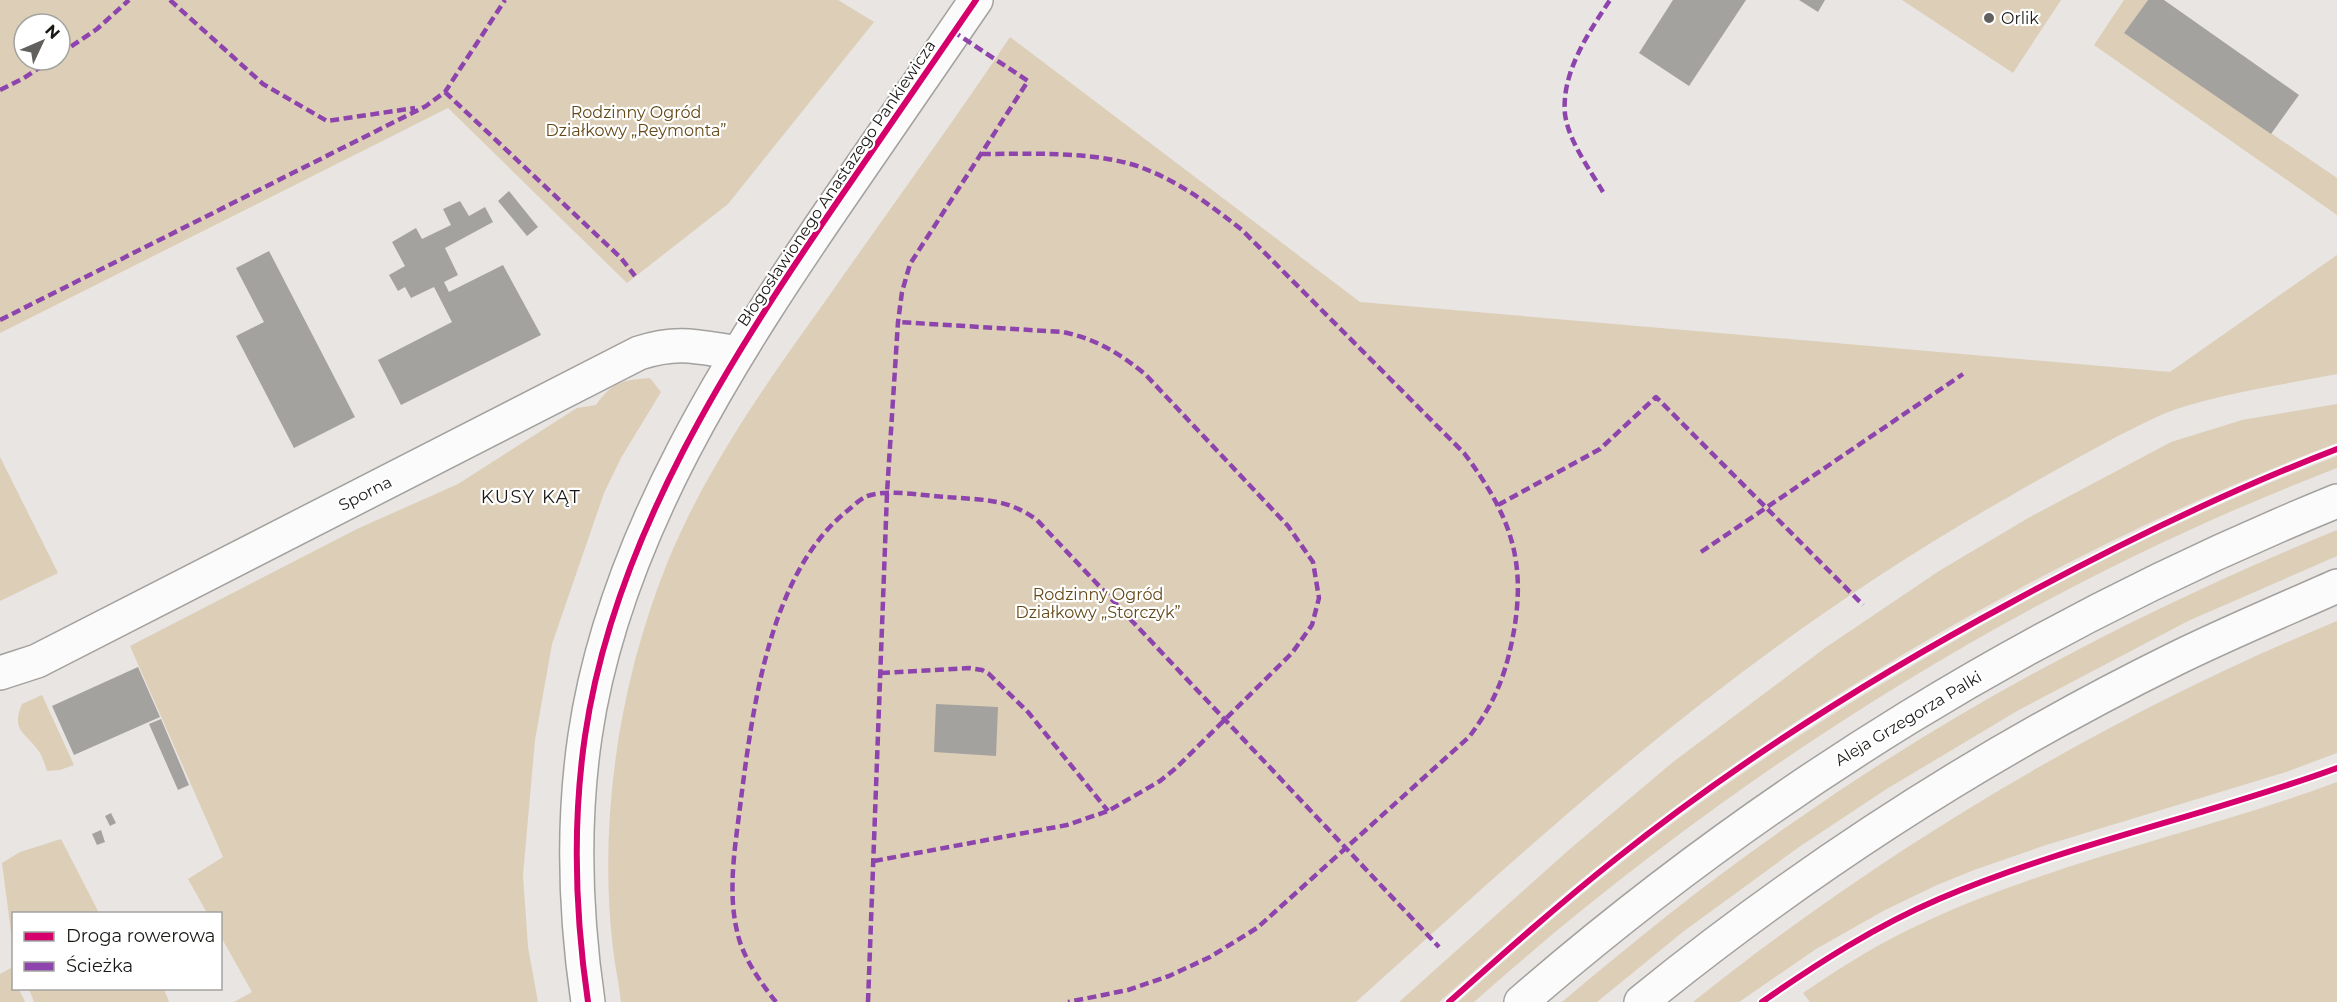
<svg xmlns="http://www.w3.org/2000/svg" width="2337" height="1002" font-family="Montserrat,sans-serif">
	<rect width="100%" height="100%" fill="#e8e5e2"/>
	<!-- green -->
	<path fill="#ddceb7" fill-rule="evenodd" d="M 0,0 L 838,0 L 874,22 L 728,204 L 627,283 L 448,108 L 0,333 ZM 24,24 L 60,24 L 60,60 L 24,60 Z
		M 1902,0 L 2061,0 L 2013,73 Z
		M 2124,0 L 2148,0 L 2124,33 L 2337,178 L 2337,215 L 2094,45 Z
		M 1010,37 L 1360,302 L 2170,372 L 2337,255 L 2337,374 C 2287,384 2235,391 2186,406 C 2161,413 2139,426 2116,437 C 2081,456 2046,475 2012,495 C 1873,573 1741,668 1619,770 C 1529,845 1443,924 1356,1002 L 621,1002 C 619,984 615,966 613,949 C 598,820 619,682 668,561 C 707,467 765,385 824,303 C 886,214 950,127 1010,37 Z
		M 650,378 L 661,392 L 621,458 L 604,493 L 552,644 L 535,740 L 523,875 L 528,947 L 538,1002 L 234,1002 L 252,992 L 221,937 L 220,914 L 207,913 L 188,879 L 223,857 L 130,646 L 357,529 L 458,484 L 577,408 L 596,405 C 612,382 623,380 650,378 Z
		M 2337,404 L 2337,443 C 2082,540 1829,684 1614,853 C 1554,900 1497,951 1439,1002 L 1399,1002 L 1571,848 L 1673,762 L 1825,648 L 1939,571 L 2030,517 L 2171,442 L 2242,420 Z
		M 2337,456 L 2337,468 C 2019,590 1728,776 1474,1002 L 1458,1002 C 1511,954 1565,907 1621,863 C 1701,799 1787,742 1875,688 C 2022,598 2176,518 2337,456 Z
		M 0,457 L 58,573 L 0,601 Z
		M 2337,530 L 2337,556 L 2188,621 L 2017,711 L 1885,790 L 1799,847 L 1684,931 L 1597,1002 L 1562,1002 C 1639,937 1717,874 1801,817 C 1967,701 2150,606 2337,530 Z
		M 2337,621 L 2337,753 L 2286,772 L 2046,845 L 1974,870 L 1937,885 L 1885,910 L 1816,949 L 1739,1002 L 1693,1002 C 1888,846 2107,716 2337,621 Z
		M 42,695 L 74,765 L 60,770 L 47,771 C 45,765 43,758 40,753 C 27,733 10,732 22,704 Z
		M 2337,782 L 2337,1002 L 1810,1002 L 1803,993 C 1837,970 1871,948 1908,930 C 2044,863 2195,835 2337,782 Z
		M 61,839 L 99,913 L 14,914 L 13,947 L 2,863 L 20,852 Z
		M 11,968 L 13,975 L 14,988 L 19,989 L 25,1002 L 0,1002 L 0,974 Z
		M 29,989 L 164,989 L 169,1002 L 34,1002 Z"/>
	<!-- building -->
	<path fill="#a4a29f" d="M 1673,0 L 1746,0 L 1689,86 L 1639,53 Z
		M 1799,0 L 1825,0 L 1818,12 Z
		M 2148,0 L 2164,0 L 2299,95 L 2271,134 L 2124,33 Z
		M 509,191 L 538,227 L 527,236 L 498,201 Z
		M 460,201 L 469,216 L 485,207 L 493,222 L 445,248 L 458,275 L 444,282 L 449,292 L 503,265 L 541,335 L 401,405 L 378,360 L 452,322 L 434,287 L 411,298 L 405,287 L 398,291 L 389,275 L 405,266 L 392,242 L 416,228 L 422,239 L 451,225 L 443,209 Z
		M 269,251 L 355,417 L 294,448 L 236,336 L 264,322 L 236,268 Z
		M 138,667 L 160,717 L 74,755 L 52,706 Z
		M 936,704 L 998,707 L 996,756 L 934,752 Z
		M 161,719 L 189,785 L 178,790 L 149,724 Z
		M 111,813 L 116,823 L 110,826 L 105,816 Z
		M 101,830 L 105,842 L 97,845 L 92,834 Z"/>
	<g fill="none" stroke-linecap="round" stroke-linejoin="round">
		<defs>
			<path id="minor" d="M 0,673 L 37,661 L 639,353 C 678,340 699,347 738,353
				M 588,1002 C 575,913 572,825 585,736 C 614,537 732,355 844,192 C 888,128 932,64 976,0"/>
			<path id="major" d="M 1521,1002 C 1767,789 2035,624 2337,501
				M 1641,1002 C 1806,868 1984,753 2175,659 C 2228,633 2283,610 2337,586"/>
		</defs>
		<!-- minor casing -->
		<use href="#minor" stroke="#a3a19e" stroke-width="36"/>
		<!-- major casing -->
		<use href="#major" stroke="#a3a19e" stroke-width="36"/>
		<!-- minor -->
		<use href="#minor" stroke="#fcfbfb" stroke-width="33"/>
		<!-- major -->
		<use href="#major" stroke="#fcfbfb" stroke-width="33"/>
		<!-- quiet -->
		<path stroke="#8e44ad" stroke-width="4.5" stroke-dasharray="9 4.5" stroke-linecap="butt" d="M 170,0 L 263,84 L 327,121 L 415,108
			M 60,54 L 97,29 L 129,0
			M 0,90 L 24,78 L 51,60
			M 445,92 L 621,258 L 635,276
			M 982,154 C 1033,154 1103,150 1150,171 C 1184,185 1214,208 1242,230 L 1464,453 C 1511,516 1528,562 1512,641 C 1504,680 1493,705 1469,737 L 1257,928 L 1210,957 L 1169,976 L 1128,990 L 1068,1002
			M 1603,192 C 1590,170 1568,140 1565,114 C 1561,73 1589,32 1610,0
			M 0,320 L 426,106 L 445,92 L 505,0
			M 1498,505 L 1600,449 L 1656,397 L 1863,605
			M 1701,552 L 1963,374
			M 881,673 L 969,668 L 982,670 L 989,674 L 1028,712 L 1108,811
			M 874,861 L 1067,825 L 1108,811 L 1160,781 L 1176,768 L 1292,653 L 1312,625 L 1319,598 L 1313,562 L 1288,526 L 1145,374 C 1119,353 1096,339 1063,332 L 898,322
			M 776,1002 C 760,982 742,956 737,931 C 727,889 736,841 741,799 C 753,706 770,573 847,511 C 852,507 859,500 865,497 C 885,488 924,496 946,497 C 982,500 1007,498 1037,520 L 1439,947
			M 868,1002 L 887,493 L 898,322 L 902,292 L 910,264 L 1028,81 L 954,32"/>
		<defs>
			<path id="cycleway" d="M 588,1002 C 575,913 572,825 585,736 C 614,537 732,355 844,192 C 888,128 932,64 976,0
				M 1449,1002 C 1504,953 1559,904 1617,858 C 1740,760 1874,676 2012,602 C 2117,545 2225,492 2337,449
				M 1762,1002 C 1818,963 1876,926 1939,899 C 2068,844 2206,816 2337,768"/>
		</defs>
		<!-- cycleway casing -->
		<use href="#cycleway" stroke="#fff" stroke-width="10"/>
		<!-- cycleway -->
		<use href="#cycleway" stroke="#d6006c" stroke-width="6"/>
	</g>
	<!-- markers -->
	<circle fill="#61605d" stroke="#fff" stroke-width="2" cx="1989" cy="18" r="6"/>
	<g text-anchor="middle" stroke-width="4.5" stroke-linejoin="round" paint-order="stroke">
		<!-- poi labels -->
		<g font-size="16" fill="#191815" stroke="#fff" text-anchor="start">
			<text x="2001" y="24">Orlik</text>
		</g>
		<!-- park labels -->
		<g font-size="16" fill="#644917" stroke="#fff">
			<text x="636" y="118">Rodzinny Ogród<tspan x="636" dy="18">Działkowy „Reymonta”</tspan></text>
			<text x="1098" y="600">Rodzinny Ogród<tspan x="1098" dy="18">Działkowy „Storczyk”</tspan></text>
		</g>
		<!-- street labels -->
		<g font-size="16" fill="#191815" stroke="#fff">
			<text transform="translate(836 183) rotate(-56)" y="6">Błogosławionego Anastazego Pankiewicza</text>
			<text transform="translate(365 493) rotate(-27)" y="6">Sporna</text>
			<text transform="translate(1908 718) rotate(-31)" y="6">Aleja Grzegorza Palki</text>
		</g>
		<!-- neighbourhood labels -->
		<g font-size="18" letter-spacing="1.5" fill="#191815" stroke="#fff">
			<text x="531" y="503">KUSY KĄT</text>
		</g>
	</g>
	<!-- legend -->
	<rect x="12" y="912" width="210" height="78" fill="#ffffff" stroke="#a3a3a1" stroke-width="1.5"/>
	<rect x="24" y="932" width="30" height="9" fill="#d6006c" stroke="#a3a3a1" stroke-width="1.5"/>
	<text x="66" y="942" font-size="18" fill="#191815">Droga rowerowa</text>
	<rect x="24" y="962" width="30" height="9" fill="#8e44ad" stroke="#a3a3a1" stroke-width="1.5"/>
	<text x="66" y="972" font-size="18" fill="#191815">Ścieżka</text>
	<!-- north arrow -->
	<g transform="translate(42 42) rotate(46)"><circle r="28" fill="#ffffff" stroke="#a3a3a1" stroke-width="1.5"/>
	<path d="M0-4.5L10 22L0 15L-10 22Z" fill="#61605d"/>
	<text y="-9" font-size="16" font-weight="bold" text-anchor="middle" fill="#191815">N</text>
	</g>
</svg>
